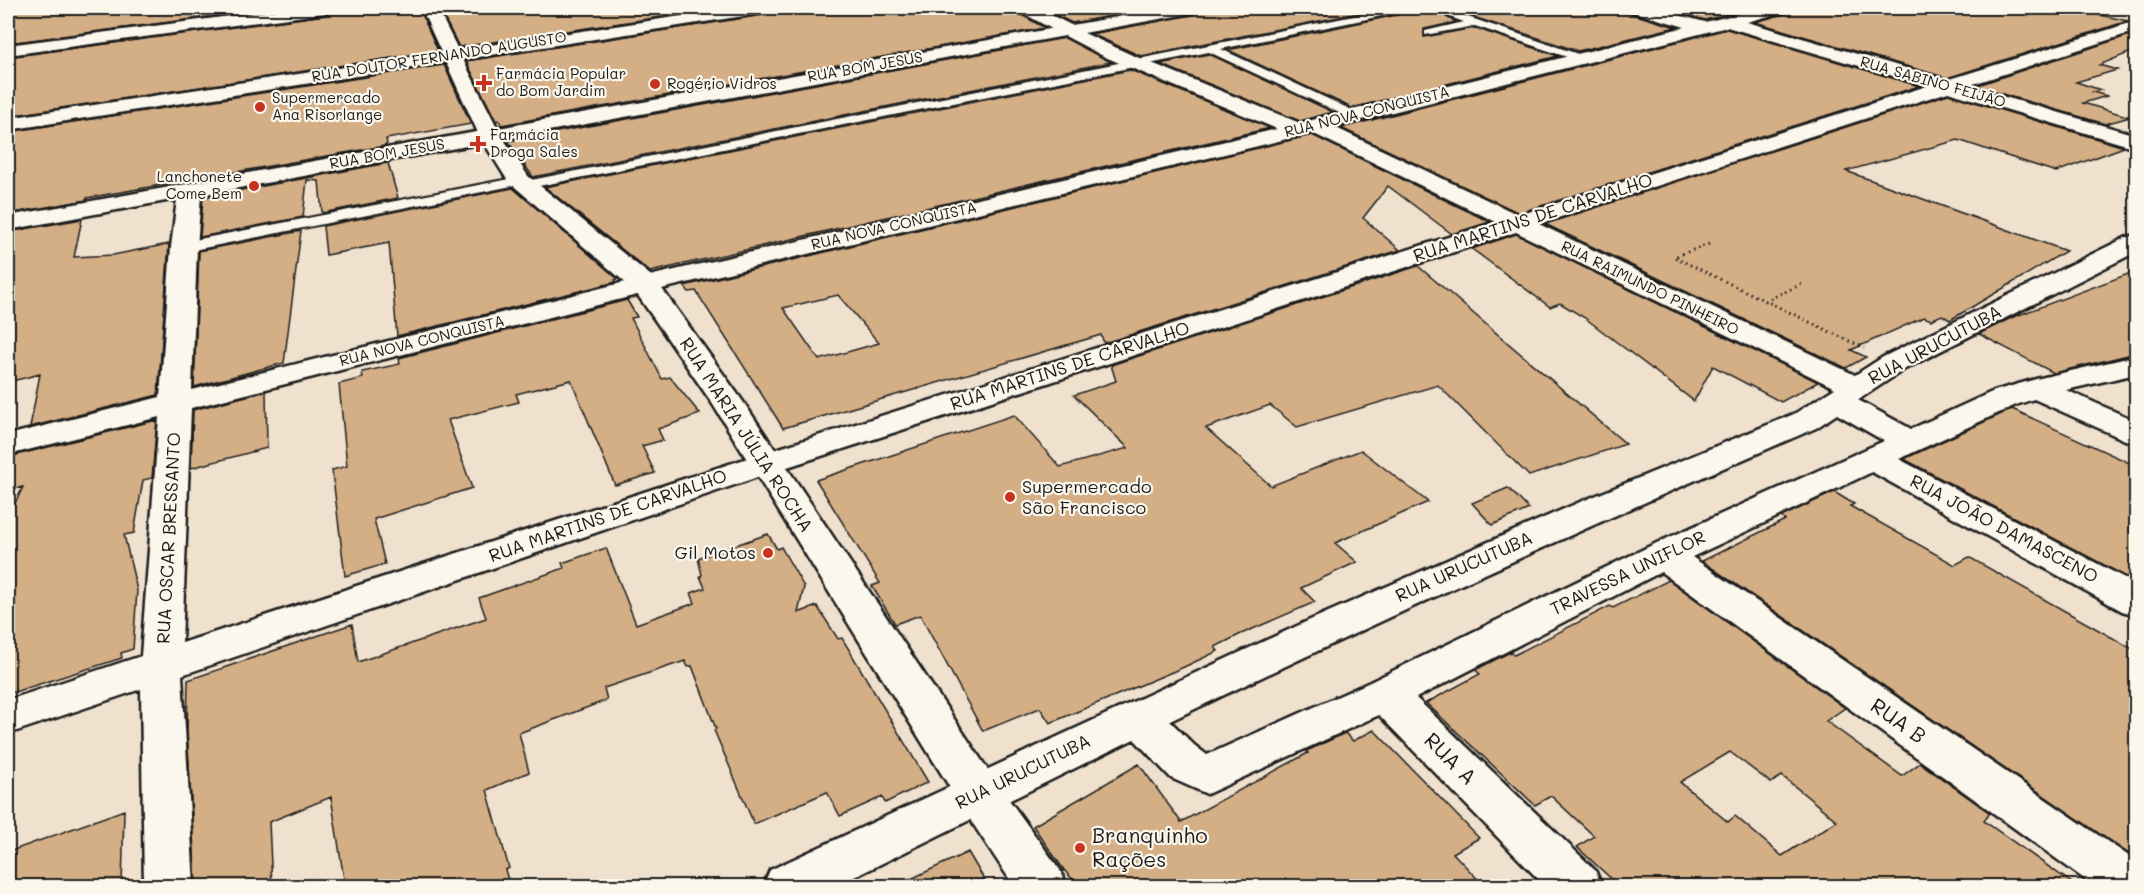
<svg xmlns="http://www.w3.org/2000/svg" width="2144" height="894" font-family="Mali,sans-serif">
	<rect width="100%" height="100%" fill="#efe1cd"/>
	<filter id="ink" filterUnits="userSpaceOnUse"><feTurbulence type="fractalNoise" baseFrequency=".0167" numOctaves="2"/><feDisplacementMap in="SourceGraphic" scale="12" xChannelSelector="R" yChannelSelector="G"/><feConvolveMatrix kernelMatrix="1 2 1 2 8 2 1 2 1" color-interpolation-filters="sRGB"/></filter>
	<g filter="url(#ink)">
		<!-- building -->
		<path fill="#d4af86" stroke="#1c1c1c" stroke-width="1.5" fill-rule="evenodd" d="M 8,8 L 95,8 L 93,11 L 135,8 L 278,8 L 8,43 Z
			M 336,8 L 419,8 L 438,51 L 8,116 L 8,57 L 326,15 Z
			M 439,8 L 722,8 L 459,47 Z
			M 773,8 L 1015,8 L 1018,13 L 1045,28 L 501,125 L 499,120 L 496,121 L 466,61 L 763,15 Z
			M 1041,8 L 1157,8 L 1072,23 Z
			M 1202,8 L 1385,8 L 1141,56 L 1091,34 L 1192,15 Z
			M 1413,8 L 1626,8 L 1629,13 L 1676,27 L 1578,51 L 1452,10 L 1447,13 L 1446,17 L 1456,22 L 1424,29 L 1424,37 L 1475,28 L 1558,56 L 1352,108 L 1228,50 L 1406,13 Z
			M 1659,8 L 1755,8 L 1705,20 Z
			M 1791,8 L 2067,8 L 2128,21 L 1947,78 L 1755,22 L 1788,13 Z
			M 1727,29 L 1919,86 L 1519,213 L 1341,128 Z
			M 2136,33 L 2136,50 L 2099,65 L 2117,70 L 2076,82 L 2101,90 L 2093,92 L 2107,96 L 2083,103 L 2130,117 L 2105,124 L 1975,86 Z
			M 1065,38 L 1111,62 L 533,177 L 508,141 Z
			M 1209,54 L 1333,112 L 1300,121 L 1160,64 Z
			M 444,65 L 471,124 L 386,139 L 387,144 L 384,146 L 87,198 L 87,200 L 8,214 L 8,132 Z
			M 1130,70 L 1270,128 L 650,272 L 545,187 Z
			M 1948,94 L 2124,147 L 2056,172 L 1958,140 L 1846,171 L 2066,251 L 1950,320 L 1942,315 L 1931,320 L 1924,317 L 1851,350 L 1866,357 L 1846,368 L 1545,224 Z
			M 1312,135 L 1490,222 L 1452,234 L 1388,186 L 1363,218 L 1400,250 L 1104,343 L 1101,335 L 783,428 L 696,291 L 689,292 L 684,286 ZM 838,295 L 879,343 L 819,360 L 783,308 Z
			M 388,163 L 398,198 L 322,213 L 319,181 L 307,180 L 303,217 L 200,237 L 203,197 Z
			M 513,188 L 618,279 L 615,280 L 616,282 L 397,336 L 389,243 L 326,255 L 323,226 Z
			M 82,219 L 74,257 L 113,255 L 169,244 L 158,395 L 30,427 L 40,374 L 8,382 L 8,232 Z
			M 301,231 L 284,363 L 194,387 L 199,251 Z
			M 1516,234 L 1818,382 L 1781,402 L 1713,366 L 1694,401 L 1585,318 L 1560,303 L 1550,307 L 1472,249 Z
			M 1418,266 L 1626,444 L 1529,476 L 1438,385 L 1297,427 L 1270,405 L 1206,428 L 1271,486 L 1361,450 L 1428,502 L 1335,543 L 1357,562 L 1301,588 L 1315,602 L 1241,634 L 1215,647 L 1218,651 L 1184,667 L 1050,723 L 1040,708 L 983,731 L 920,615 L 895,624 L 872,586 L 880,583 L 816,480 L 1014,415 L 1060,467 L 1128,448 L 1074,395 L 1116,381 L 1111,365 Z
			M 2136,271 L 2136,353 L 2054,373 L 1979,334 L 2011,318 Z
			M 627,300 L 637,317 L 631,318 L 662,379 L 670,377 L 700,414 L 658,429 L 663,440 L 642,446 L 655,473 L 615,485 L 571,380 L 516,394 L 519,402 L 448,420 L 472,488 L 374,519 L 385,564 L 345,576 L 332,470 L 347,466 L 339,384 L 363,378 L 362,372 L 400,364 L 399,358 Z
			M 266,391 L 267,448 L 191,468 L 193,410 Z
			M 2012,409 L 2136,466 L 2136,582 L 1904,459 Z
			M 157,420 L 152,478 L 143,480 L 134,533 L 124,535 L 137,590 L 133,649 L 121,653 L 122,658 L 8,694 L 8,517 L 23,487 L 8,490 L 8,457 Z
			M 1508,488 L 1529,509 L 1492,525 L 1472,503 Z
			M 1834,492 L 1854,504 L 1850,506 L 1955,565 L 1969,557 L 2136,651 L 2136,859 L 1702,561 L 1785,520 L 1781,517 Z
			M 768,534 L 777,549 L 781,547 L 804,587 L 798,613 L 817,606 L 838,639 L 842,638 L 928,782 L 885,803 L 882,797 L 840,816 L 827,792 L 754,824 L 714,730 L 716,729 L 692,666 L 688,667 L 685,661 L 604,688 L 607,700 L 519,733 L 529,772 L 487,790 L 509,868 L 505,870 L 510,886 L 345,886 L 331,797 L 269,822 L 272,886 L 196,886 L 187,730 L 188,680 L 352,624 L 358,662 L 486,618 L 479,598 L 564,568 L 562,563 L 606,548 L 636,624 L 695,603 L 691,593 L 705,588 L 700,576 L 702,575 L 698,558 Z
			M 1669,580 L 1845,708 L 1826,721 L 1902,776 L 1920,763 L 1990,813 L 1984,821 L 2076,886 L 1619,886 L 1577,847 L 1594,836 L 1551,796 L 1535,805 L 1426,703 L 1480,674 L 1475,670 L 1510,652 L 1514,655 L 1610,606 L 1613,608 ZM 1730,752 L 1771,783 L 1782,776 L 1837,821 L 1782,856 L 1735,816 L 1728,822 L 1680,782 Z
			M 1374,730 L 1479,838 L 1453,853 L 1484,886 L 1079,886 L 1064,870 L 1033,826 L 1139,764 L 1181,822 L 1308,753 L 1306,751 L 1311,749 L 1345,733 L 1353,741 Z
			M 124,810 L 122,886 L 8,886 L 8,852 Z
			M 968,852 L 988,886 L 896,886 Z"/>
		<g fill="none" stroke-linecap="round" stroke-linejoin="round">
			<defs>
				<path id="service" d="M 1394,8 L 1411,8 L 1406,11 L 1221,49 L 1356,112 L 1358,115 L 1352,119 L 1209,52 L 524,189 L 517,185 L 184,252 L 176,247 L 184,242 L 519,177 L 526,181 Z
					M 1453,12 L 1584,56 L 1585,58 L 1580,61 L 1576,60 L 1475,26 L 1425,35 L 1425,31 L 1464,22 L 1450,17 L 1448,15 Z"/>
				<path id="minor" d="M 292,8 L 334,8 L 326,13 L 8,55 L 8,45 Z
					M 734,8 L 771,8 L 763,13 L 8,130 L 8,118 Z
					M 1167,8 L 1200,8 L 1192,13 L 1084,33 L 1132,55 L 1300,123 L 1685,27 L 1630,11 L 1628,8 L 1652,8 L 1705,22 L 1763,8 L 1789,8 L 1787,11 L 1747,22 L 1947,80 L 2136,21 L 2136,31 L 1967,86 L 2136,135 L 2136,148 L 1948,92 L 1539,224 L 1855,375 L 1883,357 L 2127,237 L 2136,235 L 2136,252 L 1905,369 L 1858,400 L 1911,429 L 1994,391 L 2036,379 L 2136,356 L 2136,374 L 2066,390 L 2136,421 L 2136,443 L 2125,440 L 2034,399 L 2016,405 L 1899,459 L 2136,584 L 2136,615 L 2122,611 L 1872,472 L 1692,557 L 2136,861 L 2136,886 L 2094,886 L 1661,572 L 1416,698 L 1595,870 L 1602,886 L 1545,886 L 1379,715 L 1207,794 L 1171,778 L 1134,739 L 836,886 L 763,886 L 770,870 L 1310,620 L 1580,502 L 1794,414 L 1835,388 L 1516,232 L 778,470 L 182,675 L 194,886 L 144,886 L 141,689 L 8,734 L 8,700 L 141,656 L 159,417 L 8,455 L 8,435 L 160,397 L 171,247 L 177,199 L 8,230 L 8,216 ZM 1727,27 L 1927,86 L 1519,215 L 1334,127 ZM 1065,36 L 1105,57 L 1277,129 L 645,277 L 192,390 L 197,247 L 201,195 ZM 1312,133 L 1496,222 L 754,456 L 182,643 L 191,408 L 649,292 ZM 1837,414 L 1884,441 L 1650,546 L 1370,682 L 1207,755 L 1194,745 L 1170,721 C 1384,618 1599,521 1816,428 Z"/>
				<path id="tertiary" d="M 421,8 L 437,8 L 501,135 L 528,176 L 655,279 L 744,403 L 994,779 L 1060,870 L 1067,886 L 1014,886 L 962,807 L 712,403 L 635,291 L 508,181 L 479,135 Z
					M 1017,8 L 1037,8 L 1073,26 L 1076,30 L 1073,34 L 1061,34 L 1019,11 Z"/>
			</defs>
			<!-- service casing -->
			<use href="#service" stroke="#1c1c1c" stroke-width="4"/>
			<!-- minor casing -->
			<use href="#minor" stroke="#1c1c1c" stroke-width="5"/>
			<!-- tertiary casing -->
			<use href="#tertiary" stroke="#1c1c1c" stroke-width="5"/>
			<!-- path -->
			<path stroke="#1c1c1c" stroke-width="3" stroke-dasharray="1.5 4" stroke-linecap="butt" d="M 1709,244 L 1674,257 L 1864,348
				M 1765,301 L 1804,283"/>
			<!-- service -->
			<use href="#service" fill="#fbf7ec" fill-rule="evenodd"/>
			<!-- minor -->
			<use href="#minor" fill="#fbf7ec" fill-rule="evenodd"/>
			<!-- tertiary -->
			<use href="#tertiary" fill="#fbf7ec" fill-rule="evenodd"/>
		</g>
	</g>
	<!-- markers -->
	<g fill="#c8321e" stroke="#fbf7ec" stroke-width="2">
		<path d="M481 74h6v6h6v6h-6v6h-6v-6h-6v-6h6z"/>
		<circle cx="655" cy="84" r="6"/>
		<circle cx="260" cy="107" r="6"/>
		<path d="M475 135h6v6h6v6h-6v6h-6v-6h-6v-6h6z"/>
		<circle cx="254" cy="186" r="6"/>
		<circle cx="1010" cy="497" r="6"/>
		<circle cx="768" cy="553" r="6"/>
		<circle cx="1080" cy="848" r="6"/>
	</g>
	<g text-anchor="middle" stroke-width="4.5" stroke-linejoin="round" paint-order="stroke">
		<!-- far-street labels -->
		<g font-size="15" fill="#1c1c1c" stroke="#fbf7ec">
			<text transform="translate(439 57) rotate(-9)" y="5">RUA DOUTOR FERNANDO AUGUSTO</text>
			<text transform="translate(865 67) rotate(-10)" y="5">RUA BOM JESUS</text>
			<text transform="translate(1933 82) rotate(16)" y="5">RUA SABINO FEIJÃO</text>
			<text transform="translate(1367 112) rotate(-14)" y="5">RUA NOVA CONQUISTA</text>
			<text transform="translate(387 154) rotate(-10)" y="5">RUA BOM JESUS</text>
			<text transform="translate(894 226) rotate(-13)" y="5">RUA NOVA CONQUISTA</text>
			<text transform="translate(1650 288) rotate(26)" y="5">RUA RAIMUNDO PINHEIRO</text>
			<text transform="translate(422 341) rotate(-14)" y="5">RUA NOVA CONQUISTA</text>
		</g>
		<!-- far-poi labels -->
		<g font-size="15" fill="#1c1c1c" stroke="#fbf7ec" text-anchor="start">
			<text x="496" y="79">Farmácia Popular<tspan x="496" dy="17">do Bom Jardim</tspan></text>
			<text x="667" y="89">Rogério Vidros</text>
			<text x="272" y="103">Supermercado<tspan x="272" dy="17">Ana Risorlange</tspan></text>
			<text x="490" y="140">Farmácia<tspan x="490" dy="17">Droga Sales</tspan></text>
			<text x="242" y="182" text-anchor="end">Lanchonete<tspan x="242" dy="17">Come Bem</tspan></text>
		</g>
		<!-- street labels -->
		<g font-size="18" fill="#1c1c1c" stroke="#fbf7ec">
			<text transform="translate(1533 218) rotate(-18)" y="6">RUA MARTINS DE CARVALHO</text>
			<text transform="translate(1935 345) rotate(-28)" y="6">RUA URUCUTUBA</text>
			<text transform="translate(1070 366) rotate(-18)" y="6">RUA MARTINS DE CARVALHO</text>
			<text transform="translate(746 435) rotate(57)" y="6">RUA MARIA JÚLIA ROCHA</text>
			<text transform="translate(608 516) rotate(-19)" y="6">RUA MARTINS DE CARVALHO</text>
			<text transform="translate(2004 529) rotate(28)" y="6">RUA JOÃO DAMASCENO</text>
			<text transform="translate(169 538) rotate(-87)" y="6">RUA OSCAR BRESSANTO</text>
			<text transform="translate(1464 567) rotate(-24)" y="6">RUA URUCUTUBA</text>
			<text transform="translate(1628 573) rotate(-26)" y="6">TRAVESSA UNIFLOR</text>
			<text transform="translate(1023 772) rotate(-26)" y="6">RUA URUCUTUBA</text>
		</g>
		<!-- poi labels -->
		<g font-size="18" fill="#1c1c1c" stroke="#fbf7ec" text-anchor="start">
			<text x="1022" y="493">Supermercado<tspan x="1022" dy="21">São Francisco</tspan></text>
			<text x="756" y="559" text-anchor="end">Gil Motos</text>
		</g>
		<!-- near-street labels -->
		<g font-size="21" fill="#1c1c1c" stroke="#fbf7ec">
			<text transform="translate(1898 721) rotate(35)" y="7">RUA B</text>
			<text transform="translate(1450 759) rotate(45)" y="7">RUA A</text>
		</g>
		<!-- near-poi labels -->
		<g font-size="21" fill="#1c1c1c" stroke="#fbf7ec" text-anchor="start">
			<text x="1092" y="843">Branquinho<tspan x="1092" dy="24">Rações</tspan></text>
		</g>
	</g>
	<!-- margin -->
	<rect width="2144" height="894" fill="none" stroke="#fbf7ec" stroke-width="30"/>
	<rect x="15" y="15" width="2114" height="864" fill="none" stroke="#1c1c1c" stroke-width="2" filter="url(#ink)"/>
</svg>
